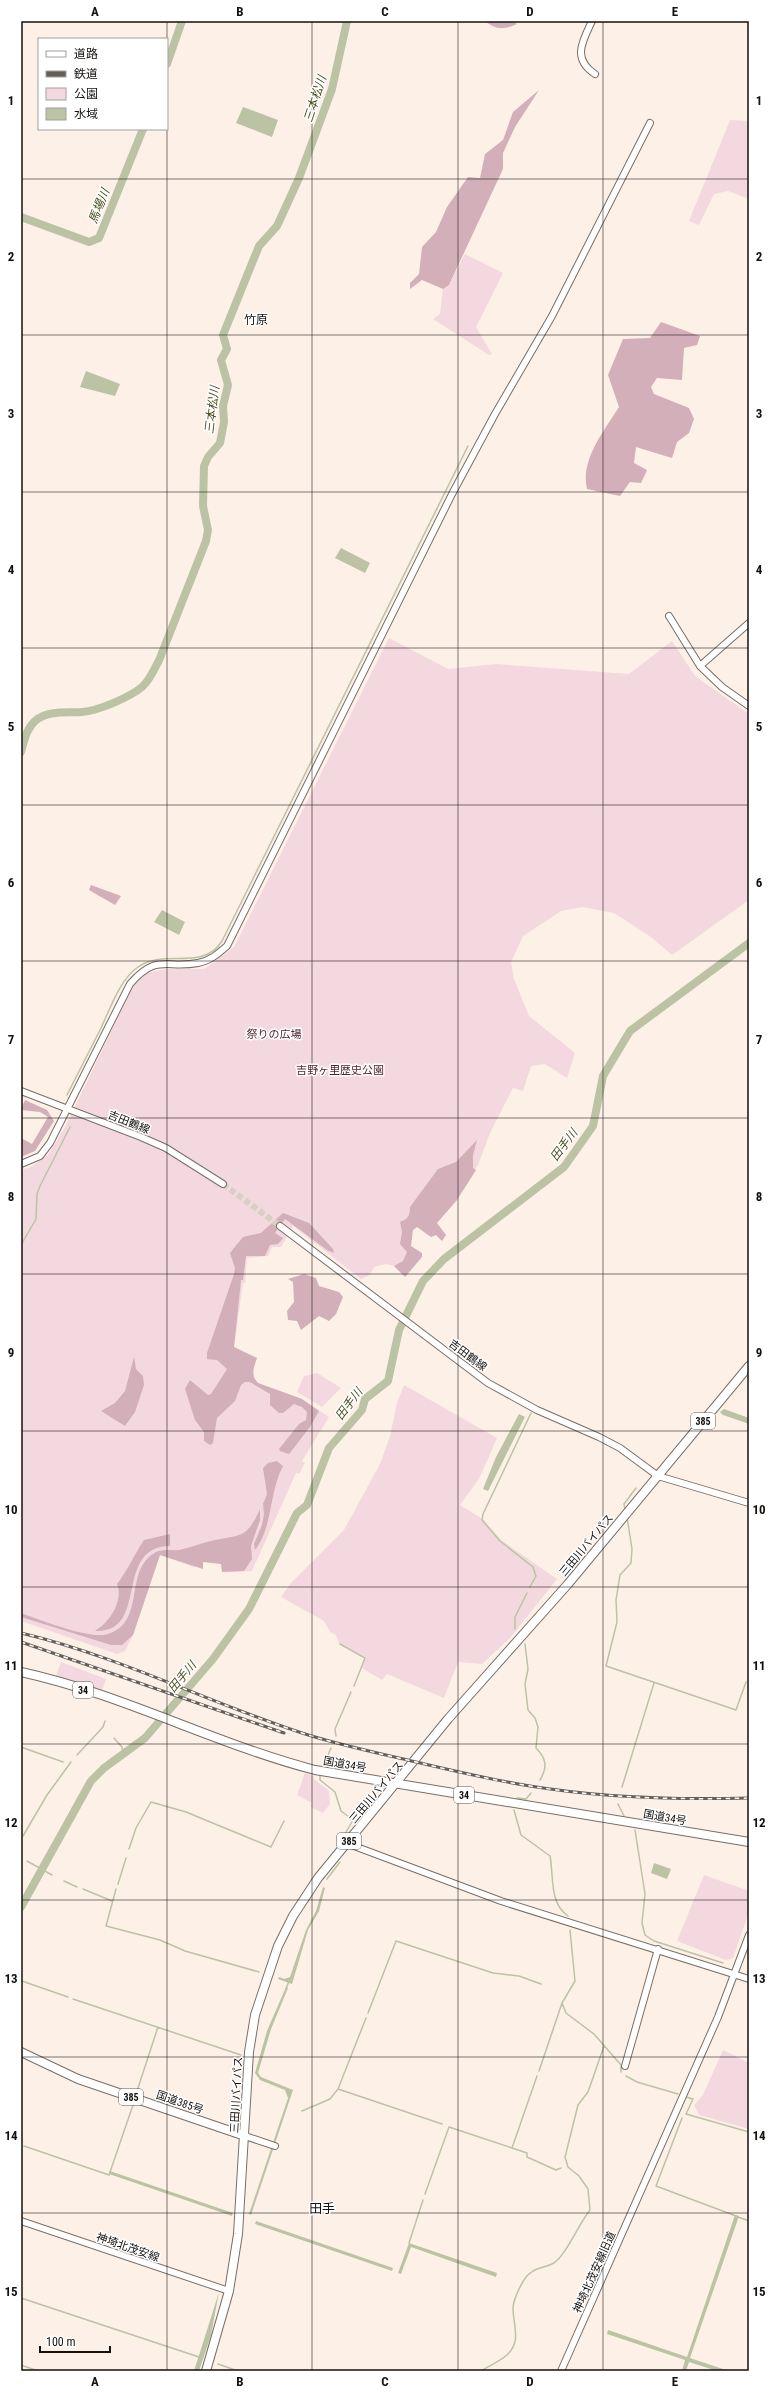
<svg xmlns="http://www.w3.org/2000/svg" width="770" height="2392" font-family="'Roboto Condensed','Noto Sans JP',sans-serif">
	<rect width="100%" height="100%" fill="#fdf0e7"/>
	<!-- green -->
	<path fill="#f3d8df" d="M 730,120 L 749,121 L 749,199 L 728,191 L 714,194 L 699,225 L 689,221 Z
		M 465,254 L 503,273 L 476,327 L 492,354 L 489,355 L 433,319 L 440,314 L 443,289 L 449,285 Z
		M 389,638 L 448,669 L 496,664 L 629,674 L 672,641 L 695,676 L 749,714 L 749,900 L 672,955 L 651,937 L 614,913 L 583,907 L 561,911 L 523,936 L 511,962 L 514,979 L 529,1016 L 575,1053 L 567,1078 L 545,1064 L 531,1066 L 523,1091 L 513,1088 L 490,1133 L 478,1165 L 435,1224 L 419,1222 C 407,1232 408,1239 412,1253 L 401,1267 L 386,1264 L 374,1267 L 370,1275 L 361,1279 L 293,1226 L 281,1247 L 272,1247 L 268,1256 L 247,1258 L 245,1283 L 243,1283 L 234,1347 L 247,1375 L 258,1383 L 302,1399 L 329,1417 L 302,1461 L 305,1463 L 299,1474 L 296,1473 L 252,1571 L 228,1572 L 225,1562 L 199,1558 L 194,1567 L 160,1555 L 133,1635 L 125,1651 L 117,1654 L 21,1621 L 21,1169 L 29,1168 L 48,1155 L 65,1127 L 133,986 L 147,973 L 166,969 L 204,969 L 234,947 Z
		M 317,1373 L 341,1388 L 322,1407 L 297,1392 L 304,1376 Z
		M 404,1385 L 497,1438 L 479,1479 L 460,1505 L 484,1520 L 501,1540 L 557,1579 L 511,1637 L 482,1664 L 458,1662 L 444,1698 L 387,1674 L 382,1680 L 362,1668 L 366,1657 L 339,1643 L 336,1635 L 330,1632 L 324,1621 L 281,1597 L 290,1584 L 344,1530 L 380,1464 L 390,1436 L 397,1403 Z
		M 61,1662 L 106,1679 L 102,1691 L 56,1676 Z
		M 305,1773 L 314,1776 L 314,1779 L 329,1791 L 330,1804 L 323,1813 L 311,1807 L 312,1803 L 297,1795 Z
		M 704,1875 L 749,1891 L 749,1912 L 733,1958 L 726,1960 L 677,1941 Z
		M 723,2050 L 749,2063 L 749,2129 L 699,2115 L 694,2105 L 703,2095 Z"/>
	<!-- forest -->
	<path fill="#d2afb9" d="M 485,21 L 512,21 L 517,24 C 504,30 496,30 485,21 Z
		M 539,90 L 515,127 L 503,153 L 503,169 L 449,285 L 443,289 L 422,280 L 410,289 L 410,283 L 419,274 L 422,247 L 436,232 L 447,207 L 468,177 L 480,178 L 485,154 L 503,140 L 513,112 Z
		M 661,322 L 700,336 L 697,345 L 684,348 L 682,380 L 657,378 L 651,387 L 654,394 L 689,408 L 694,419 L 689,433 L 677,442 L 672,458 L 636,447 L 634,463 L 647,470 L 641,483 L 630,482 L 620,496 L 587,489 C 580,460 604,431 619,407 L 608,375 L 623,339 L 650,338 Z
		M 91,885 L 121,896 L 115,905 L 89,890 Z
		M 25,1100 L 47,1110 L 54,1121 L 35,1151 L 21,1157 L 21,1138 L 32,1144 L 48,1117 L 40,1112 L 21,1110 Z
		M 477,1140 L 473,1155 L 473,1168 L 476,1170 L 457,1200 L 437,1223 L 446,1235 L 442,1241 L 436,1235 L 431,1237 L 417,1227 L 413,1230 L 411,1246 L 422,1253 L 422,1257 L 405,1277 L 394,1266 L 403,1261 L 407,1252 L 400,1244 L 402,1232 L 400,1222 C 408,1219 410,1216 410,1207 L 438,1169 L 456,1162 Z
		M 283,1213 L 309,1223 L 333,1249 L 334,1253 L 327,1250 L 285,1219 L 275,1233 L 283,1238 L 278,1244 L 270,1245 L 265,1256 L 246,1256 L 243,1280 L 241,1280 L 234,1347 L 257,1358 C 254,1367 250,1375 258,1383 L 302,1399 L 319,1411 L 310,1427 L 289,1454 L 280,1451 L 279,1449 L 299,1424 L 306,1420 L 307,1412 L 302,1407 L 294,1404 L 283,1413 L 279,1413 L 270,1405 L 270,1394 L 250,1382 L 245,1382 L 241,1385 L 235,1401 L 217,1418 L 213,1443 L 210,1445 L 204,1441 L 204,1432 L 195,1420 L 185,1389 L 190,1380 L 208,1395 L 211,1394 L 227,1369 L 217,1360 L 207,1359 L 207,1353 L 234,1274 L 235,1268 L 230,1253 L 243,1237 L 261,1233 Z
		M 304,1274 L 316,1278 L 319,1286 L 339,1292 L 343,1297 L 336,1314 L 329,1321 L 319,1316 L 301,1330 L 297,1321 L 288,1320 L 287,1311 L 294,1302 L 293,1282 L 288,1279 Z
		M 134,1357 L 136,1369 L 143,1376 L 144,1385 L 135,1412 L 125,1426 L 101,1411 L 115,1403 L 125,1391 Z
		M 277,1461 L 283,1466 C 269,1492 273,1527 255,1550 L 254,1544 L 262,1525 L 264,1514 L 263,1504 L 267,1494 L 263,1468 L 268,1463 Z
		M 260,1509 L 260,1520 L 251,1546 L 252,1559 L 244,1571 L 222,1572 L 221,1564 L 203,1562 L 203,1569 L 160,1555 L 133,1635 L 122,1645 L 111,1645 L 21,1617 L 21,1613 C 40,1620 91,1640 108,1634 C 146,1622 124,1573 153,1554 C 161,1548 170,1551 179,1550 C 190,1548 201,1543 211,1541 C 241,1534 246,1540 260,1509 Z
		M 170,1534 L 170,1546 C 112,1547 151,1633 95,1631 C 109,1623 124,1601 117,1584 C 128,1570 134,1555 144,1540 Z"/>
	<!-- water -->
	<path fill="#bcc3a4" d="M 243,107 L 278,120 L 272,137 L 236,123 Z
		M 86,371 L 120,384 L 115,396 L 80,387 Z
		M 341,548 L 370,563 L 365,573 L 335,558 Z
		M 162,910 L 185,922 L 179,935 L 154,922 Z
		M 724,1409 L 749,1418 L 749,1424 L 723,1415 L 720,1412 Z
		M 519,1414 L 525,1417 L 488,1491 L 483,1489 L 496,1457 Z
		M 654,1863 L 671,1869 L 667,1879 L 651,1873 Z
		M 323,1887 L 325,1888 L 319,1911 L 308,1930 L 292,1984 L 278,1979 L 279,1977 L 284,1979 L 290,1977 L 306,1930 L 316,1911 Z
		M 286,1987 L 288,1988 L 271,2029 L 258,2073 L 261,2077 L 293,2090 L 251,2215 L 249,2214 L 288,2098 L 285,2090 L 260,2080 L 255,2073 L 267,2031 Z
		M 110,2171 L 233,2213 L 232,2216 L 109,2174 Z
		M 735,2215 L 739,2216 L 690,2358 L 729,2371 L 717,2371 L 689,2362 L 686,2371 L 682,2371 L 685,2360 L 607,2334 L 608,2330 L 687,2357 Z
		M 256,2221 L 393,2268 L 392,2271 L 255,2224 Z
		M 409,2243 L 497,2273 L 496,2277 L 411,2247 L 401,2274 L 398,2273 Z
		M 219,2292 L 211,2335 L 199,2371 L 194,2371 Z"/>
	<g fill="none" stroke-linecap="round" stroke-linejoin="round">
		<!-- stream -->
		<path stroke="#bcc3a4" stroke-width="1.5" d="M 67,1095 C 78,1073 89,1052 100,1030 C 110,1010 119,980 138,967 C 164,948 203,972 222,941 L 468,446
			M 21,1245 L 36,1219 L 37,1194 L 40,1186 L 70,1127
			M 625,1510 L 624,1504 L 636,1488
			M 627,1517 L 632,1549 L 631,1563 L 620,1575 L 616,1600 L 617,1622 L 606,1666 L 736,1710 L 746,1682
			M 530,1587 L 536,1576 L 533,1567 L 500,1541 L 482,1520 L 483,1514 L 531,1413
			M 515,1629 L 515,1617 L 527,1593
			M 340,1644 L 365,1658 L 354,1686
			M 525,1644 L 528,1669 L 525,1684 L 528,1710 L 535,1718 L 538,1727 L 536,1748 C 546,1758 548,1767 540,1780
			M 336,1736 L 335,1729 L 351,1692
			M 114,1738 L 122,1747 L 124,1755
			M 21,1747 L 63,1762
			M 77,1755 L 103,1727 L 105,1721
			M 323,1767 L 331,1748
			M 320,1776 L 320,1780 L 335,1792 L 341,1811 L 353,1820 L 345,1834
			M 622,1787 L 654,1683
			M 517,1798 L 526,1799 L 531,1793
			M 618,1804 L 624,1816
			M 514,1810 L 521,1835 L 550,1856 C 554,1877 549,1903 568,1916
			M 635,1830 L 645,1894 L 642,1923 L 645,1935 L 654,1941 L 723,1963
			M 23,1836 L 47,1795 L 71,1762
			M 129,1849 L 136,1828 L 151,1802 L 186,1812 L 271,1847 L 284,1821
			M 27,1861 L 52,1875
			M 327,1879 L 340,1862
			M 64,1881 L 77,1887
			M 118,1884 L 126,1858
			M 83,1889 L 112,1901
			M 116,1889 L 106,1926 L 160,1940 L 185,1951 L 259,1972
			M 570,1930 L 575,1981 L 562,2003 L 566,2013 L 594,2034 L 621,2065 L 621,2072
			M 748,1971 L 749,1972
			M 22,1981 L 68,1997
			M 286,1989 L 289,1981
			M 73,1999 L 241,2055
			M 368,2013 L 396,1941 L 493,1973 L 519,1976 L 541,1984
			M 539,2071 L 562,2003
			M 626,2076 L 637,2082 L 678,2094
			M 338,2089 L 442,2124
			M 136,2094 L 158,2027
			M 686,2097 L 693,2099 L 686,2114 L 749,2132
			M 302,2111 L 330,2099 L 338,2089 L 366,2018
			M 682,2118 L 656,2186 L 736,2216
			M 24,2146 L 109,2175 L 133,2105
			M 512,2148 L 527,2153 L 527,2157 L 556,2170 L 561,2168
			M 425,2194 L 449,2127 L 512,2148 L 537,2076
			M 738,2217 L 749,2221
			M 409,2243 L 423,2200
			M 21,2298 L 199,2357
			M 218,2364 L 238,2371
			M 21,2365 L 38,2371
			M 481,2371 C 489,2366 500,2361 507,2355 C 522,2341 513,2325 513,2308 C 513,2301 520,2286 524,2280 C 531,2268 541,2269 552,2264 C 565,2258 579,2223 590,2210 L 588,2189 L 579,2176 L 568,2167 L 565,2157 L 578,2105 L 588,2092 L 604,2046"/>
		<!-- river -->
		<path stroke="#bcc3a4" stroke-width="8" d="M 167,64 L 182,21
			M 21,217 L 89,242 L 99,238 L 143,129
			M 21,752 C 24,742 26,729 35,721 C 47,710 67,713 82,712 C 98,711 130,697 142,687 C 150,680 155,668 160,658 L 206,541 L 208,530 L 203,506 L 204,466 L 208,457 L 220,443 L 224,422 L 223,406 L 228,385 L 221,360 L 227,349 L 223,335 L 259,246 L 277,226 L 299,178 L 332,89 L 347,21
			M 21,1907 L 91,1781 L 104,1768 L 145,1738 L 213,1659 L 249,1609 L 297,1513 L 307,1505 L 329,1448 L 362,1410 L 365,1399 L 388,1381 L 399,1330 L 423,1281 L 444,1259 L 564,1167 L 593,1126 L 603,1076 L 630,1031 L 749,943"/>
		<!-- secondary-tunnel -->
		<path stroke="#dacfc6" stroke-width="6" stroke-dasharray="6 3" stroke-linecap="butt" d="M 223,1184 L 280,1226"/>
		<defs>
			<path id="secondary" d="M 592,21 C 582,42 572,59 595,74
				M 669,616 L 700,666 L 722,687 L 749,706
				M 700,666 L 749,623
				M 21,1091 L 141,1137 L 166,1148 L 223,1184
				M 21,1164 L 40,1156 L 50,1143 L 130,984 C 157,953 166,969 198,963 C 210,961 219,953 227,946 L 452,494 L 495,414 L 552,316 L 650,123
				M 280,1226 L 488,1383 L 537,1410 L 599,1437 L 620,1448 L 658,1476 L 749,1503
				M 346,1843 L 501,1901 L 749,1979
				M 625,2066 L 658,1949
				M 245,2136 L 275,2146
				M 21,2221 L 229,2291
				M 561,2371 L 718,2017 L 749,1935"/>
			<path id="highway" d="M 21,1672 C 122,1694 215,1744 315,1770 L 749,1842
				M 21,2052 L 78,2079 L 245,2136
				M 206,2371 L 229,2291 L 238,2234 L 249,2052 L 255,2015 L 278,1946 L 293,1916 L 318,1878 L 448,1719 L 568,1584 L 749,1366"/>
		</defs>
		<!-- secondary casing -->
		<use href="#secondary" stroke="#796e66" stroke-width="8"/>
		<!-- highway casing -->
		<use href="#highway" stroke="#796e66" stroke-width="10"/>
		<!-- secondary -->
		<use href="#secondary" stroke="#fff" stroke-width="6"/>
		<!-- highway -->
		<use href="#highway" stroke="#fff" stroke-width="8"/>
		<defs>
			<path id="rail" d="M 21,1633 C 118,1656 207,1702 302,1733 C 339,1745 378,1753 416,1762 C 454,1771 492,1780 530,1786 C 603,1798 676,1800 749,1798
				M 21,1642 L 284,1733"/>
		</defs>
		<!-- rail casing -->
		<use href="#rail" stroke="#655e59" stroke-width="3"/>
		<!-- rail -->
		<use href="#rail" stroke="#fff" stroke-width="1.5" stroke-dasharray="4.5" stroke-linecap="butt"/>
	</g>
	<!-- grid -->
	<path fill="none" stroke="#15110e" stroke-width="1" stroke-opacity="0.55" d="M 167,21 L 167,2371M 312,21 L 312,2371M 458,21 L 458,2371M 603,21 L 603,2371M 21,179 L 749,179M 21,335 L 749,335M 21,492 L 749,492M 21,648 L 749,648M 21,805 L 749,805M 21,961 L 749,961M 21,1118 L 749,1118M 21,1274 L 749,1274M 21,1431 L 749,1431M 21,1587 L 749,1587M 21,1744 L 749,1744M 21,1900 L 749,1900M 21,2057 L 749,2057M 21,2213 L 749,2213"/>
	<g text-anchor="middle" stroke-width="3" stroke-linejoin="round" paint-order="stroke">
		<!-- shield labels -->
		<g fill="#fff" stroke="#5b5856" stroke-width="1">
			<rect x="691" y="1413" width="24" height="16" rx="3"/>
			<rect x="73" y="1682" width="20" height="16" rx="3"/>
			<rect x="454" y="1787" width="20" height="16" rx="3"/>
			<rect x="337" y="1833" width="24" height="16" rx="3"/>
			<rect x="119" y="2089" width="24" height="16" rx="3"/>
		</g>
		<g font-size="10" font-weight="bold" fill="#15110e">
			<text x="703" y="1425">385</text>
			<text x="83" y="1694">34</text>
			<text x="464" y="1799">34</text>
			<text x="349" y="1845">385</text>
			<text x="131" y="2101">385</text>
		</g>
		<!-- park labels -->
		<g font-size="11" fill="#532434" stroke="#fff">
			<text x="274" y="1038">祭りの広場</text>
			<text x="340" y="1074">吉野ヶ里歴史公園</text>
		</g>
		<!-- street labels -->
		<g font-size="11" fill="#15110e" stroke="#fff">
			<text transform="translate(129 1122) rotate(22)" y="4">吉田鶴線</text>
			<text transform="translate(468 1355) rotate(37)" y="4">吉田鶴線</text>
			<text transform="translate(586 1545) rotate(-50)" y="4">三田川バイパス</text>
			<text transform="translate(345 1764) rotate(10)" y="4">国道34号</text>
			<text transform="translate(376 1792) rotate(-50)" y="4">三田川バイパス</text>
			<text transform="translate(665 1817) rotate(10)" y="4">国道34号</text>
			<text transform="translate(236 2095) rotate(-87)" y="4">三田川バイパス</text>
			<text transform="translate(180 2102) rotate(19)" y="4">国道385号</text>
			<text transform="translate(128 2247) rotate(19)" y="4">神埼北茂安線</text>
			<text transform="translate(594 2272) rotate(-66)" y="4">神埼北茂安線旧道</text>
		</g>
		<!-- water labels -->
		<g font-size="12" font-style="italic" fill="#4a5220" stroke="#fff">
			<text transform="translate(315 99) rotate(-72)" y="4">三本松川</text>
			<text transform="translate(99 206) rotate(-68)" y="4">馬場川</text>
			<text transform="translate(212 410) rotate(-83)" y="4">三本松川</text>
			<text transform="translate(564 1145) rotate(-53)" y="4">田手川</text>
			<text transform="translate(349 1404) rotate(-53)" y="4">田手川</text>
			<text transform="translate(182 1677) rotate(-50)" y="4">田手川</text>
		</g>
		<!-- neighbourhood labels -->
		<g font-size="12" fill="#15110e" stroke="#fff">
			<text x="256" y="324">竹原</text>
		</g>
		<!-- quarter labels -->
		<g font-size="13" fill="#15110e" stroke="#fff">
			<text x="322" y="2213">田手</text>
		</g>
	</g>
	<!-- border -->
	<rect width="770" height="2392" fill="none" stroke="#ffffff" stroke-width="44"/>
	<!-- legend -->
	<rect x="38" y="38" width="130" height="92" fill="#ffffff" stroke="#a1a09f"/>
	<rect x="46" y="51" width="20" height="6" fill="#ffffff" stroke="#a1a09f"/>
	<text x="74" y="58" font-size="12" fill="#15110e">道路</text>
	<rect x="46" y="71" width="20" height="6" fill="#655e59" stroke="#a1a09f"/>
	<text x="74" y="78" font-size="12" fill="#15110e">鉄道</text>
	<rect x="46" y="88" width="20" height="12" fill="#f3d8df" stroke="#a1a09f"/>
	<text x="74" y="98" font-size="12" fill="#15110e">公園</text>
	<rect x="46" y="108" width="20" height="12" fill="#bcc3a4" stroke="#a1a09f"/>
	<text x="74" y="118" font-size="12" fill="#15110e">水域</text>
	<!-- scale -->
	<path d="M40 2346v6h70v-6" fill="none" stroke="#15110e" stroke-width="2"/>
	<text x="46" y="2346" font-size="12" fill="#15110e" stroke="#ffffff" stroke-width="3" paint-order="stroke">100 m</text>
	<rect x="22" y="22" width="726" height="2348" fill="none" stroke="#15110e" stroke-width="1.5"/>
	<g font-size="13" text-anchor="middle" font-weight="bold" fill="#15110e">
		<text x="95" y="16">A</text>
		<text x="240" y="16">B</text>
		<text x="385" y="16">C</text>
		<text x="530" y="16">D</text>
		<text x="675" y="16">E</text>
		<text x="11" y="105">1</text>
		<text x="759" y="105">1</text>
		<text x="11" y="261">2</text>
		<text x="759" y="261">2</text>
		<text x="11" y="418">3</text>
		<text x="759" y="418">3</text>
		<text x="11" y="574">4</text>
		<text x="759" y="574">4</text>
		<text x="11" y="731">5</text>
		<text x="759" y="731">5</text>
		<text x="11" y="887">6</text>
		<text x="759" y="887">6</text>
		<text x="11" y="1044">7</text>
		<text x="759" y="1044">7</text>
		<text x="11" y="1201">8</text>
		<text x="759" y="1201">8</text>
		<text x="11" y="1357">9</text>
		<text x="759" y="1357">9</text>
		<text x="11" y="1514">10</text>
		<text x="759" y="1514">10</text>
		<text x="11" y="1670">11</text>
		<text x="759" y="1670">11</text>
		<text x="11" y="1827">12</text>
		<text x="759" y="1827">12</text>
		<text x="11" y="1983">13</text>
		<text x="759" y="1983">13</text>
		<text x="11" y="2140">14</text>
		<text x="759" y="2140">14</text>
		<text x="11" y="2296">15</text>
		<text x="759" y="2296">15</text>
		<text x="95" y="2386">A</text>
		<text x="240" y="2386">B</text>
		<text x="385" y="2386">C</text>
		<text x="530" y="2386">D</text>
		<text x="675" y="2386">E</text>
	</g>
</svg>
